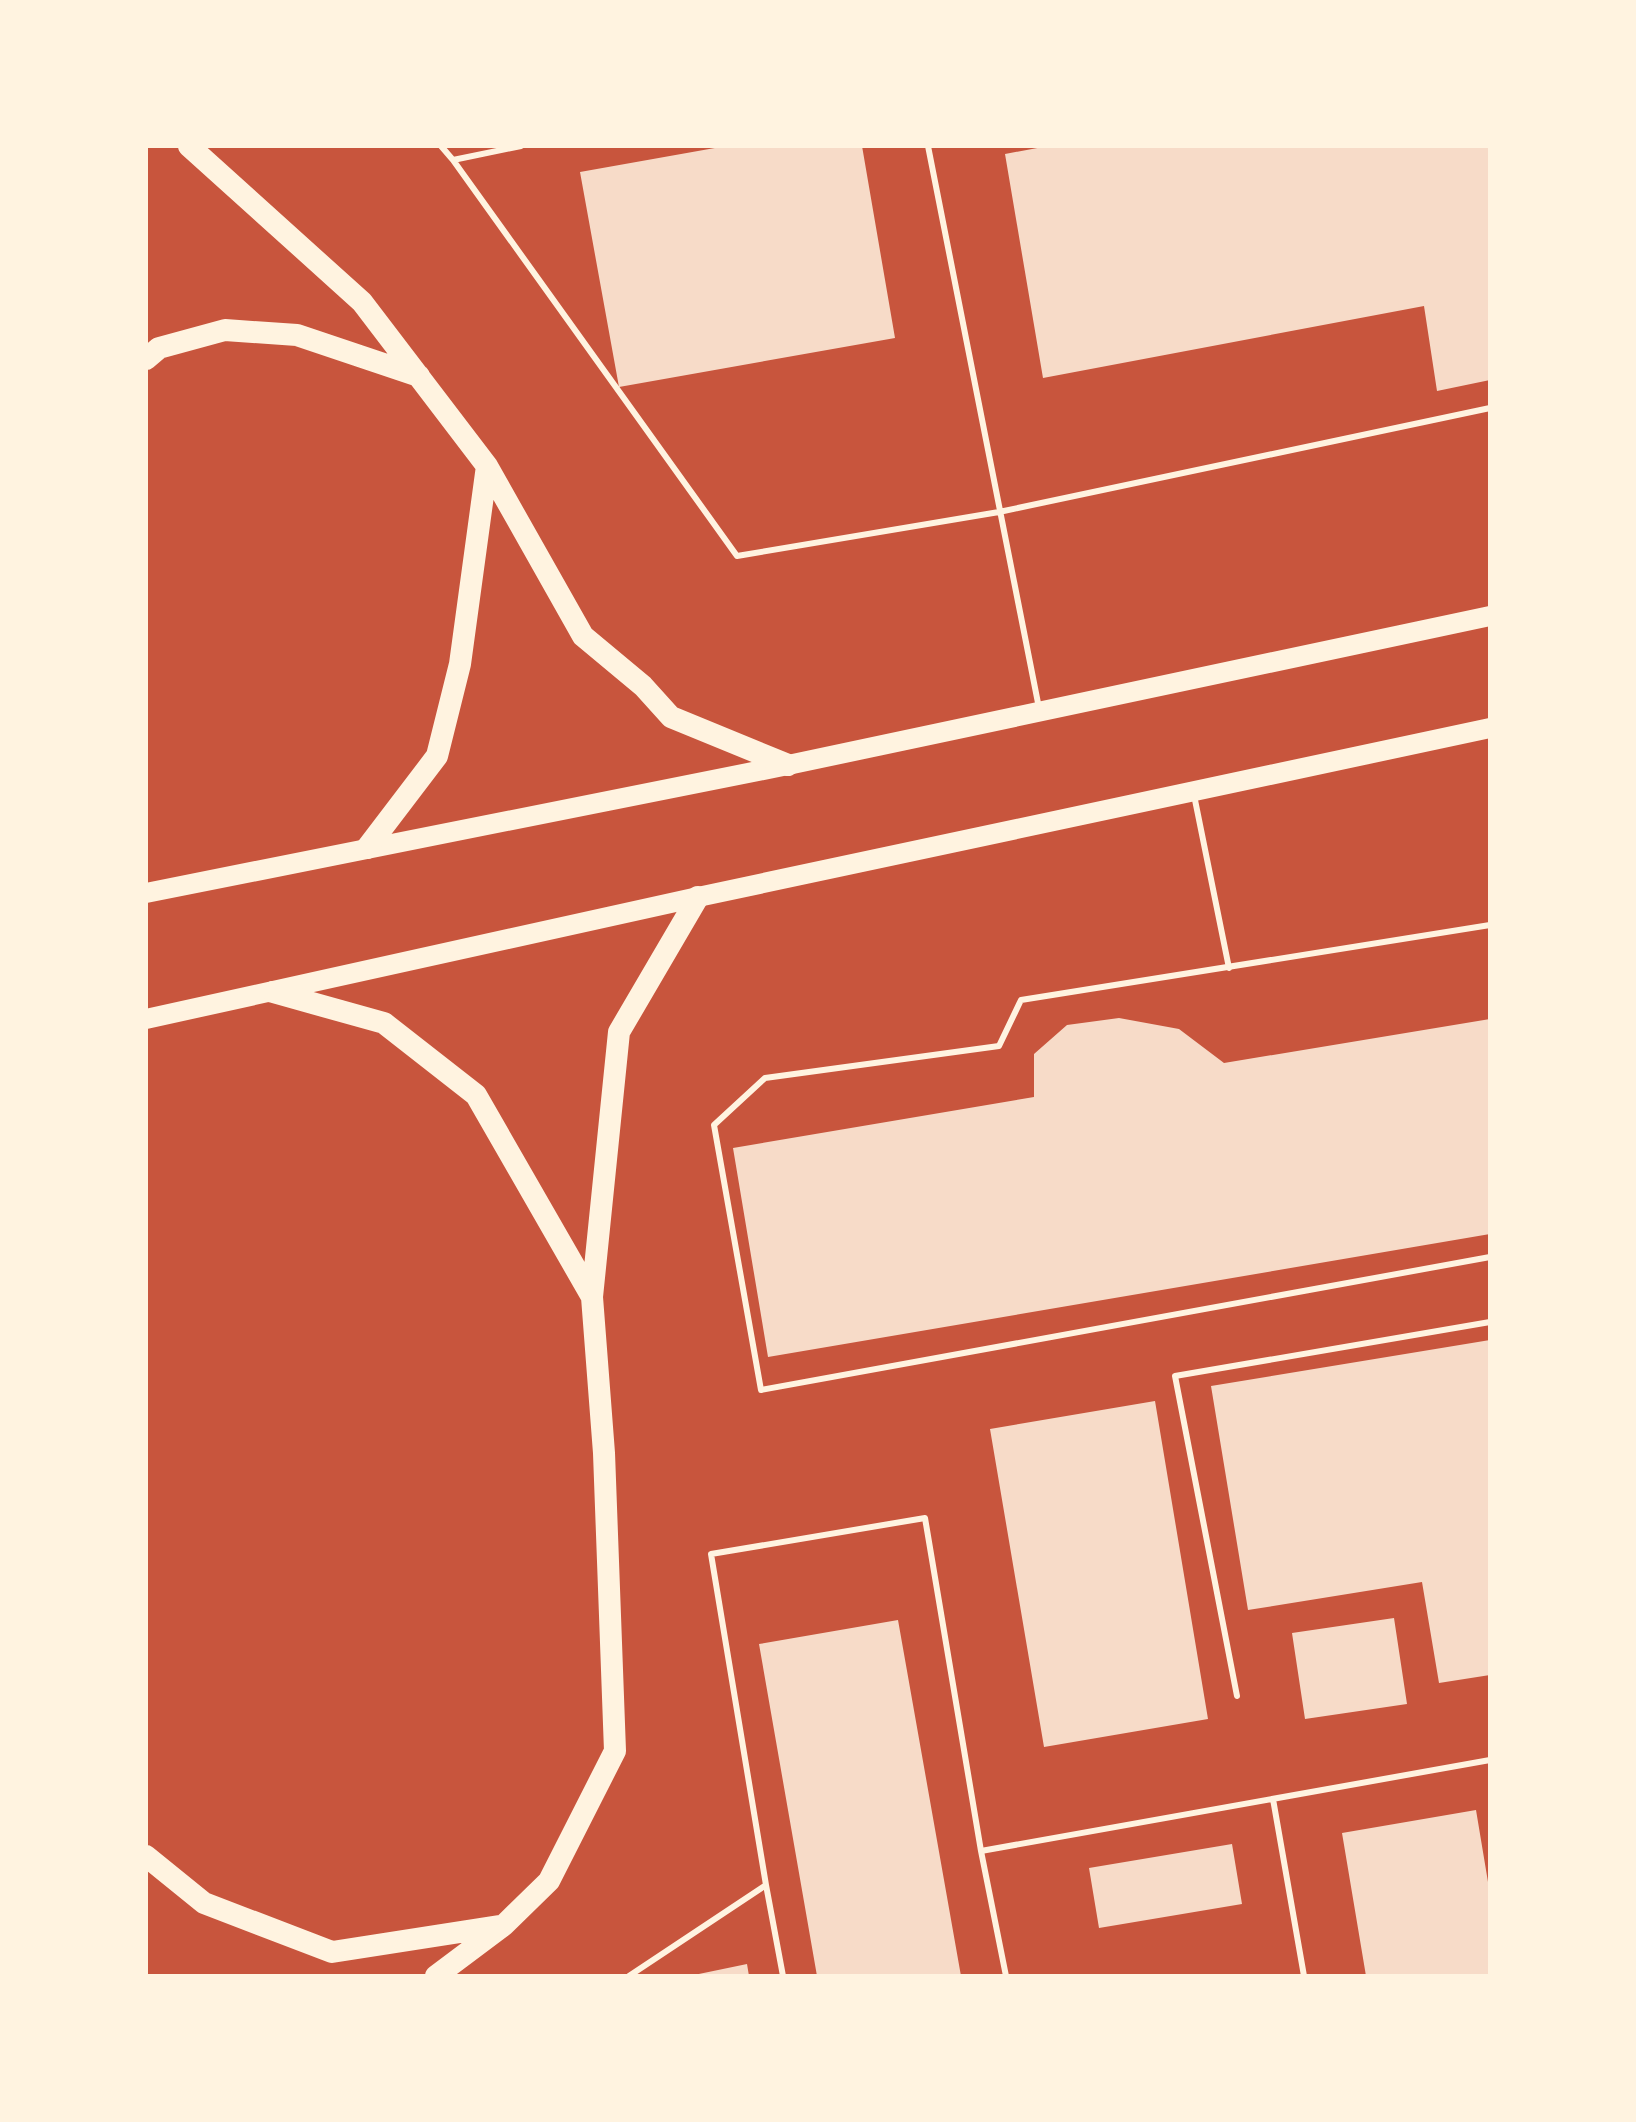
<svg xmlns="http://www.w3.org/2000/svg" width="1636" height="2122" font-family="'Noto Sans',sans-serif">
	<rect width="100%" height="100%" fill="#c8553d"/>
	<!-- building -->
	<path fill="#f7dbc8" d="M 726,146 L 862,146 L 895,338 L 619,387 L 580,172 Z
		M 1048,146 L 1490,146 L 1490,380 L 1437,391 L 1424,306 L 1043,378 L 1005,154 Z
		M 1119,1018 L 1179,1029 L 1224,1063 L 1490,1019 L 1490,1234 L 768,1357 L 733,1148 L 1034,1097 L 1034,1054 L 1067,1025 Z
		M 1490,1340 L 1490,1675 L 1439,1683 L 1422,1582 L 1248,1610 L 1211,1386 Z
		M 1155,1401 L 1208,1719 L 1044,1747 L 990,1429 Z
		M 1394,1618 L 1407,1704 L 1305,1719 L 1292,1633 Z
		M 898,1620 L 961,1976 L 817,1976 L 759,1644 Z
		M 1476,1810 L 1490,1894 L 1490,1976 L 1366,1976 L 1342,1833 Z
		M 1232,1844 L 1242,1904 L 1099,1928 L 1089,1868 Z
		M 747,1964 L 749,1976 L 695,1976 L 694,1975 Z"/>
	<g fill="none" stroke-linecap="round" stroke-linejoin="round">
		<!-- service -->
		<path stroke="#fff3e0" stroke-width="6" d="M 441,146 L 453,160 L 521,146
			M 928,146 L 1039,708
			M 453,160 L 737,556 L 999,512 L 1490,408
			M 1194,795 L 1229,968
			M 1490,925 L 1021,1000 L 999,1046 L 765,1078 L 714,1125 L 761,1390 L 1490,1257
			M 1237,1696 L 1175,1376 L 1490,1322
			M 1273,1799 L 1304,1976
			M 981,1851 L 1006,1976
			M 766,1885 L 783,1976
			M 629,1976 L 766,1885 L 711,1554 L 925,1518 L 981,1851 L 1490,1760"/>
		<!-- primary -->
		<path stroke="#fff3e0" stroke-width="20" d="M 146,893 L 788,765 L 1490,616
			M 146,1019 L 698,897 L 1490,728"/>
		<!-- trunk -->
		<path stroke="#fff3e0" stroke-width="22" d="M 189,146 L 362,302 L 487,466 L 583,636 L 643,686 L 671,717 L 788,765
			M 146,359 L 159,348 L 225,330 L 297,335 L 419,376
			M 367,848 L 437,756 L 460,664 L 487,466
			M 273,992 L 384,1023 L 476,1095 L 592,1297
			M 146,1856 L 204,1903 L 332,1952 L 499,1926
			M 436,1976 L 504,1925 L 549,1881 L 615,1751 L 604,1453 L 592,1297 L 619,1032 L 698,897"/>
	</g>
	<!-- border -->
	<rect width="1636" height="2122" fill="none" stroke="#fff3e0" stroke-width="296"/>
</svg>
